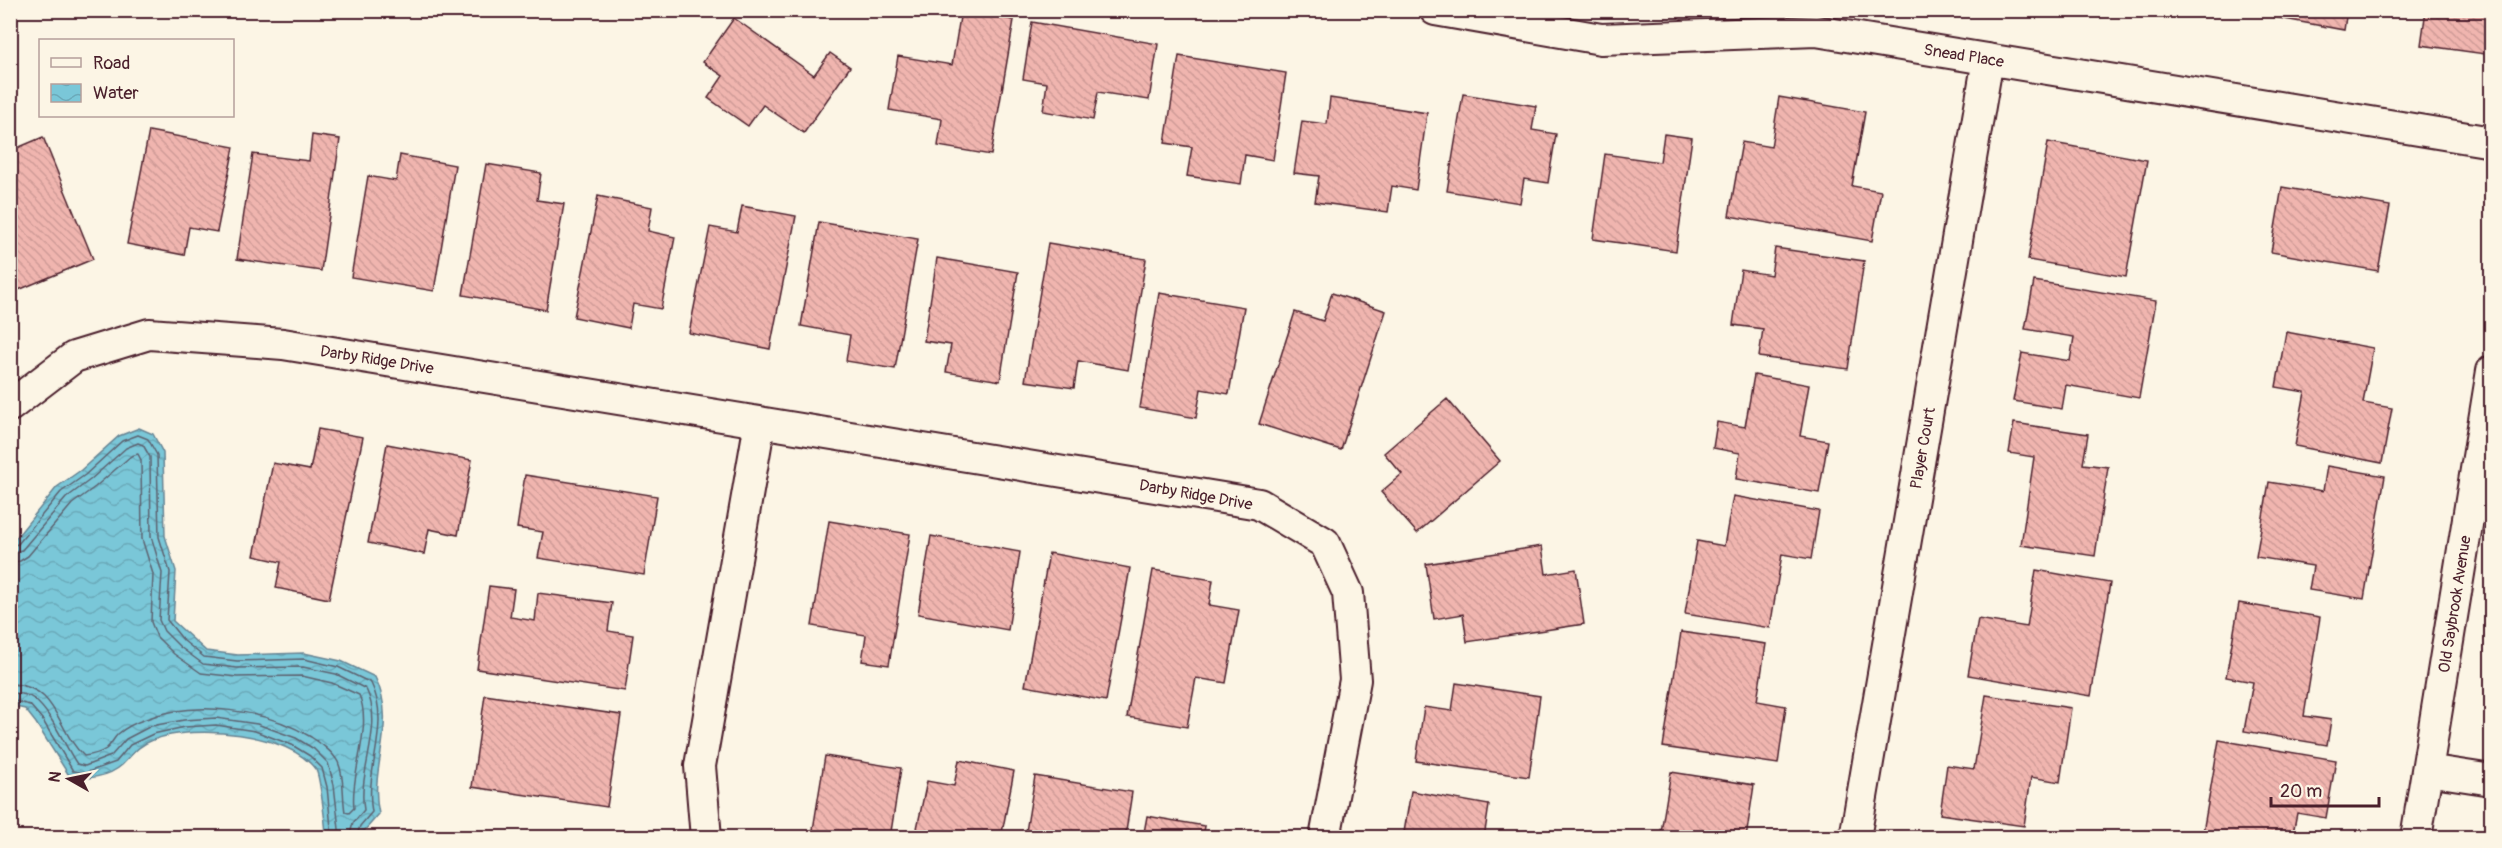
<svg xmlns="http://www.w3.org/2000/svg" width="2502" height="848" font-family="Pangolin,sans-serif">
	<defs>
		<pattern id="water-waves" width="16" height="10" patternUnits="userSpaceOnUse" patternTransform="scale(1.5)"><rect width="16" height="10" fill="#7ac7d8"/><path d="M0 5q4-4 8 0t8 0" fill="none" stroke="#6baaba"/></pattern>
		<pattern id="building-back-hatch" width="6" height="6" patternUnits="userSpaceOnUse" patternTransform="scale(1.5)"><rect width="6" height="6" fill="#f0b5af"/><path d="M-1 5l2 2M0 0l6 6M5-1l2 2" fill="none" stroke="#cf9b97"/></pattern>
	</defs>
	<rect width="100%" height="100%" fill="#fcf5e5"/>
	<filter id="ink" filterUnits="userSpaceOnUse"><feTurbulence type="fractalNoise" baseFrequency=".0167" numOctaves="2"/><feDisplacementMap in="SourceGraphic" scale="12" xChannelSelector="R" yChannelSelector="G"/><feConvolveMatrix kernelMatrix="1 2 1 2 8 2 1 2 1" color-interpolation-filters="sRGB"/></filter>
	<g filter="url(#ink)">
		<!-- water -->
		<path fill="url(#water-waves)" stroke="#678493" stroke-width="1.5" d="M 139,428 L 153,434 L 163,453 L 165,536 L 176,571 L 173,621 L 206,651 L 238,655 L 304,653 L 341,661 L 375,677 C 399,725 368,768 379,814 L 365,830 L 361,837 L 326,837 C 326,829 320,776 316,770 C 289,732 194,724 153,740 C 137,746 133,754 122,765 C 109,777 86,780 70,777 L 36,723 L 25,709 L 11,706 L 11,544 L 57,487 L 81,470 L 119,436 Z"/>
		<g fill="none" stroke-linecap="round" stroke-linejoin="round">
			<!-- shore -->
			<path stroke="#5d6270" stroke-width="1.5" d="M 10,546 L 18,544 L 61,492 L 85,475 L 122,441 L 138,435 L 148,439 L 157,455 L 159,537 L 170,572 L 167,620 L 184,641 L 204,657 L 237,661 L 304,659 L 338,667 L 371,683 C 392,725 364,769 372,812 L 360,826 L 356,838
				M 10,554 L 22,550 L 66,498 L 90,480 L 126,448 L 138,443 L 143,445 L 150,457 L 151,536 L 162,573 L 159,620 L 164,631 L 180,647 L 203,664 L 237,668 L 303,667 L 336,674 L 366,689 C 385,727 357,771 364,810 L 353,823 L 349,838
				M 10,563 L 20,561 L 28,556 L 72,504 L 95,487 L 131,456 L 138,454 L 141,460 L 142,539 L 153,574 L 151,622 L 157,637 L 174,654 L 201,673 L 237,677 L 302,676 L 332,683 L 359,695 C 373,727 350,774 354,808 L 349,813 L 345,812 C 342,795 345,778 338,762 C 332,751 320,743 311,737 C 266,709 195,700 146,719 C 137,722 125,728 118,734 C 113,739 111,745 106,749 C 100,753 91,755 84,756 C 56,731 59,685 10,684
				M 10,693 C 18,693 28,694 34,699 C 53,715 63,743 77,764 L 85,766 L 111,756 L 126,739 L 151,726 L 184,720 L 216,718 L 257,724 L 296,738 L 314,749 L 328,763 L 334,785 L 340,838
				M 10,700 L 30,705 L 42,719 L 73,771 L 85,773 L 116,762 L 130,745 L 153,734 L 185,727 L 216,725 L 255,731 L 292,745 L 310,756 L 322,768 L 327,787 L 332,838"/>
		</g>
		<!-- building -->
		<path fill="url(#building-back-hatch)" stroke="#4a1f2b" stroke-width="1.5" d="M 2236,10 L 2347,10 L 2344,30 Z
			M 2426,10 L 2492,10 L 2492,55 L 2421,45 Z
			M 961,11 L 1014,20 L 991,155 L 938,146 L 942,119 L 889,110 L 898,56 L 952,65 Z
			M 734,18 L 814,75 L 830,53 L 850,67 L 804,133 L 763,105 L 748,126 L 708,98 L 723,76 L 703,62 Z
			M 1032,22 L 1158,44 L 1149,100 L 1098,92 L 1093,120 L 1043,111 L 1047,83 L 1023,79 Z
			M 1179,56 L 1286,73 L 1273,160 L 1245,155 L 1241,184 L 1187,176 L 1192,147 L 1165,143 Z
			M 1463,94 L 1536,106 L 1532,130 L 1556,134 L 1548,183 L 1524,179 L 1520,203 L 1447,191 Z
			M 1779,97 L 1865,112 L 1852,186 L 1881,191 L 1872,241 L 1729,216 L 1742,142 L 1771,147 Z
			M 1330,98 L 1427,113 L 1416,190 L 1392,186 L 1388,212 L 1315,202 L 1319,176 L 1294,173 L 1302,121 L 1327,124 Z
			M 149,131 L 234,147 L 217,232 L 189,227 L 184,255 L 127,244 Z
			M 1664,134 L 1692,138 L 1676,251 L 1593,239 L 1605,154 L 1660,162 Z
			M 312,135 L 340,139 L 321,271 L 237,259 L 253,154 L 309,161 Z
			M 43,137 L 93,259 L 16,291 L 10,278 L 10,151 Z
			M 2048,142 L 2147,160 L 2126,277 L 2028,260 Z
			M 400,155 L 455,165 L 434,291 L 351,277 L 368,176 L 396,181 Z
			M 486,164 L 541,173 L 537,200 L 564,204 L 546,310 L 463,295 Z
			M 2282,187 L 2390,206 L 2378,271 L 2271,252 Z
			M 598,196 L 652,207 L 648,231 L 675,237 L 661,309 L 633,304 L 629,328 L 574,317 Z
			M 742,206 L 796,216 L 770,349 L 689,333 L 710,227 L 737,232 Z
			M 819,222 L 918,239 L 895,369 L 846,361 L 850,335 L 801,326 Z
			M 1048,243 L 1146,259 L 1128,370 L 1078,361 L 1074,388 L 1025,381 Z
			M 1775,248 L 1864,261 L 1848,369 L 1759,357 L 1763,329 L 1733,325 L 1741,270 L 1771,275 Z
			M 937,258 L 1018,272 L 1000,381 L 946,372 L 951,345 L 924,341 Z
			M 2034,281 L 2156,301 L 2139,398 L 2066,385 L 2062,409 L 2013,401 L 2022,353 L 2070,361 L 2074,337 L 2025,329 Z
			M 1159,293 L 1244,307 L 1229,394 L 1201,389 L 1196,418 L 1140,408 Z
			M 1332,293 L 1386,311 L 1341,450 L 1259,424 L 1295,312 L 1323,321 Z
			M 2286,332 L 2373,348 L 2363,403 L 2392,408 L 2382,463 L 2295,446 L 2305,392 L 2276,387 Z
			M 1754,375 L 1809,385 L 1800,436 L 1828,441 L 1819,493 L 1736,479 L 1740,453 L 1713,448 L 1717,422 L 1745,427 Z
			M 1447,399 L 1500,461 L 1417,533 L 1381,492 L 1402,474 L 1384,453 Z
			M 2014,423 L 2088,434 L 2083,464 L 2108,467 L 2095,556 L 2021,545 L 2034,457 L 2009,453 Z
			M 318,429 L 363,437 L 329,599 L 276,588 L 281,562 L 254,556 L 273,463 L 310,470 Z
			M 387,444 L 472,460 L 458,535 L 429,529 L 424,554 L 368,543 Z
			M 2327,466 L 2385,476 L 2364,599 L 2309,590 L 2313,566 L 2256,557 L 2269,482 L 2323,491 Z
			M 525,475 L 657,496 L 644,575 L 538,558 L 543,532 L 517,528 Z
			M 1733,496 L 1819,511 L 1811,559 L 1782,554 L 1770,628 L 1685,614 L 1697,541 L 1724,546 Z
			M 829,521 L 910,534 L 889,665 L 862,661 L 866,635 L 812,626 Z
			M 931,536 L 1020,552 L 1008,630 L 918,614 Z
			M 1542,546 L 1546,574 L 1576,569 L 1584,624 L 1467,642 L 1463,614 L 1434,619 L 1426,564 Z
			M 1049,553 L 1130,568 L 1106,701 L 1025,686 Z
			M 1153,570 L 1213,580 L 1209,605 L 1239,610 L 1226,683 L 1196,678 L 1187,727 L 1127,717 Z
			M 2036,570 L 2110,583 L 2091,696 L 1968,675 L 1978,619 L 2027,627 Z
			M 489,586 L 514,589 L 510,617 L 535,621 L 538,593 L 612,603 L 608,631 L 633,635 L 625,691 L 477,669 Z
			M 2239,603 L 2320,617 L 2304,716 L 2331,720 L 2327,745 L 2244,731 L 2253,682 L 2226,677 Z
			M 1681,632 L 1766,644 L 1757,701 L 1786,706 L 1778,764 L 1663,747 Z
			M 1456,683 L 1540,696 L 1529,777 L 1416,761 L 1424,707 L 1452,711 Z
			M 485,695 L 621,715 L 607,807 L 472,787 Z
			M 1986,695 L 2071,708 L 2060,782 L 2031,777 L 2024,826 L 1940,814 L 1947,765 L 1974,769 Z
			M 2219,740 L 2336,760 L 2326,818 L 2297,813 L 2292,838 L 2202,838 Z
			M 825,756 L 901,768 L 890,838 L 812,836 Z
			M 959,760 L 1014,771 L 1001,838 L 915,838 L 927,781 L 954,786 Z
			M 1671,772 L 1754,785 L 1746,838 L 1689,838 L 1661,832 Z
			M 1035,776 L 1132,792 L 1125,838 L 1025,838 Z
			M 1411,791 L 1489,805 L 1484,838 L 1403,838 Z
			M 1147,816 L 1205,826 L 1203,838 L 1143,838 Z"/>
		<g fill="none" stroke-linecap="round" stroke-linejoin="round">
			<defs>
				<path id="street" d="M 1435,10 L 1601,39 L 1816,31 L 2492,142
					M 10,406 L 74,357 L 149,334 L 283,344 L 1259,504 L 1325,543 L 1348,593 L 1355,680 L 1325,838
					M 2427,770 L 2492,780
					M 706,838 L 700,766 L 760,422
					M 1855,838 L 1988,59
					M 2416,838 L 2492,371"/>
			</defs>
			<!-- street casing -->
			<use href="#street" stroke="#4a1f2b" stroke-width="34"/>
			<!-- street -->
			<use href="#street" stroke="#fcf5e5" stroke-width="30"/>
		</g>
	</g>
	<g text-anchor="middle" stroke-width="5" stroke-linejoin="round" paint-order="stroke">
		<!-- street labels -->
		<g font-size="16" fill="#4a1f2b" stroke="#fcf5e5">
			<text transform="translate(1964 55) rotate(9)" y="6">Snead Place</text>
			<text transform="translate(377 359) rotate(9)" y="6">Darby Ridge Drive</text>
			<text transform="translate(1922 448) rotate(-80)" y="6">Player Court</text>
			<text transform="translate(1196 494) rotate(10)" y="6">Darby Ridge Drive</text>
			<text transform="translate(2454 604) rotate(-81)" y="6">Old Saybrook Avenue</text>
		</g>
	</g>
	<!-- margin -->
	<rect width="2502" height="848" fill="none" stroke="#fcf5e5" stroke-width="36"/>
	<rect x="18" y="18" width="2466" height="812" fill="none" stroke="#4a1f2b" stroke-width="2" filter="url(#ink)"/>
	<!-- legend -->
	<rect x="39" y="39" width="195" height="78" fill="#fcf5e5" stroke="#b59f9b" stroke-width="1.5"/>
	<rect x="51" y="58" width="30" height="9" fill="#fcf5e5" stroke="#b59f9b" stroke-width="1.5"/>
	<text x="93" y="69" font-size="18" fill="#4a1f2b">Road</text>
	<rect x="51" y="84" width="30" height="18" fill="url(#water-waves)" stroke="#b59f9b" stroke-width="1.5"/>
	<text x="93" y="99" font-size="18" fill="#4a1f2b">Water</text>
	<!-- north arrow -->
	<g transform="translate(69 779) rotate(279)" stroke="#fcf5e5" stroke-width="4.5" paint-order="stroke">
	<path d="M0-4.5L10 22L0 15L-10 22Z" fill="#4a1f2b"/>
	<text y="-9" font-size="16" font-weight="bold" text-anchor="middle" fill="#4a1f2b">N</text>
	</g>
	<!-- scale -->
	<path d="M2271 797v9h108v-9" fill="none" stroke="#4a1f2b" stroke-width="3"/>
	<text x="2280" y="797" font-size="18" fill="#4a1f2b" stroke="#fcf5e5" stroke-width="4.5" paint-order="stroke">20 m</text>
</svg>
